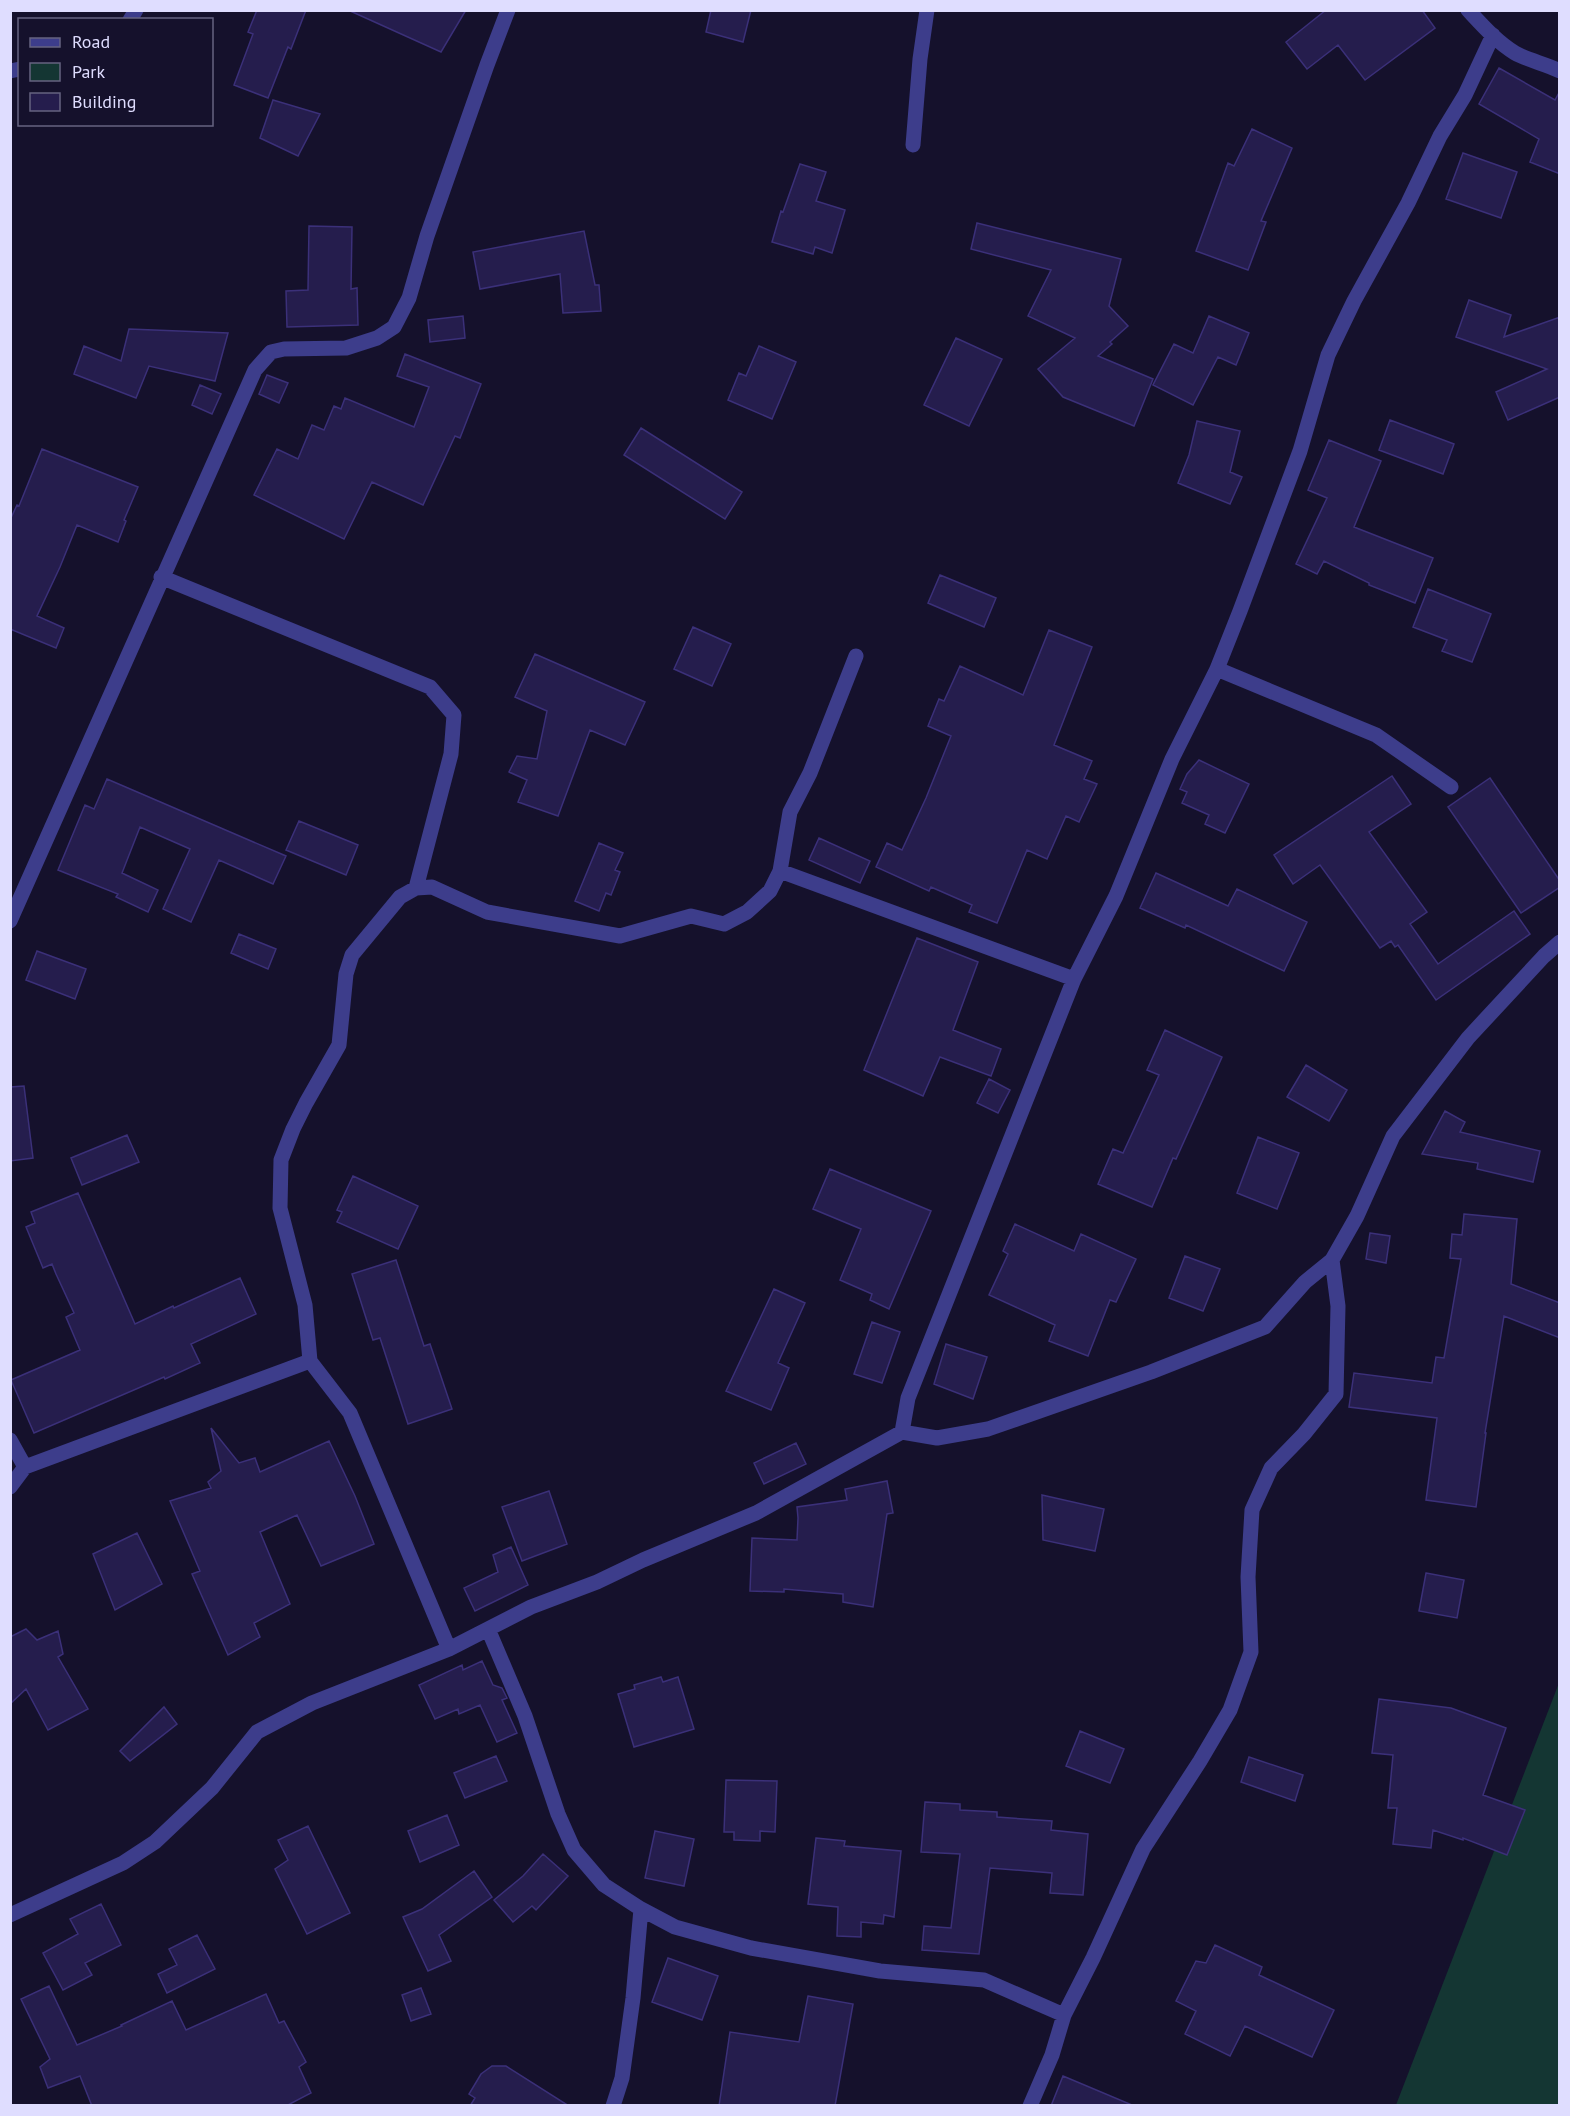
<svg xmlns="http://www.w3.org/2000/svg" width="1570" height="2116" font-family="'PT Sans',sans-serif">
	<rect width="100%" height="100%" fill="#15112c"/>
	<!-- green -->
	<path fill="#143633" d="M 1559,1683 L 1559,2105 L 1396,2105 Z"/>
	<!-- building -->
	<path fill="#251d4d" stroke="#3b3079" stroke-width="1.5" d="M 257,10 L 306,10 L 291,49 L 288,47 L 268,98 L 234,85 L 253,34 L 248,32 Z
		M 348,10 L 466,10 L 441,52 Z
		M 711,10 L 751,10 L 743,42 L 706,32 Z
		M 1326,10 L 1422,10 L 1435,28 L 1365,80 L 1338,45 L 1307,69 L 1286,42 Z
		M 1499,68 L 1555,100 L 1560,91 L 1560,174 L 1530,162 L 1539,139 L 1479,104 Z
		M 273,100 L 320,114 L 298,156 L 260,138 Z
		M 1252,129 L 1292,148 L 1261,221 L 1266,222 L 1248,270 L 1196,251 L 1228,163 L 1234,166 Z
		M 1463,153 L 1517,172 L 1501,218 L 1446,199 Z
		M 800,164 L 826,172 L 816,201 L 845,210 L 832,253 L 815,247 L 813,254 L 772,242 L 781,211 L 783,212 Z
		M 977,223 L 1121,259 L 1109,306 L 1128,326 L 1110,342 L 1112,344 L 1098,356 L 1153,379 L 1134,426 L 1063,397 L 1038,369 L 1075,338 L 1028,316 L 1051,270 L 971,249 Z
		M 309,226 L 352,227 L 351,289 L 357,288 L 358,325 L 287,327 L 286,291 L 308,290 Z
		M 584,231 L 595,285 L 599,285 L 601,311 L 563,313 L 560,274 L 480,289 L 473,252 Z
		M 1469,300 L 1511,315 L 1504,337 L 1560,317 L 1560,397 L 1508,420 L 1496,392 L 1547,369 L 1456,337 Z
		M 463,316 L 465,338 L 430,342 L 428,320 Z
		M 1209,316 L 1249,333 L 1236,365 L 1218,357 L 1193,405 L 1153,385 L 1174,344 L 1193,353 Z
		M 129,329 L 228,333 L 215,381 L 149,366 L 136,398 L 74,374 L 84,346 L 121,361 Z
		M 956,338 L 1002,359 L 969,426 L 924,405 Z
		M 759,346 L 796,362 L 772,419 L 728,400 L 739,373 L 746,376 Z
		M 405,354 L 481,384 L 460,438 L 455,436 L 423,505 L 372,482 L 344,539 L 254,495 L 277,449 L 298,459 L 312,425 L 324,430 L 334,406 L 341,409 L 345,398 L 414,427 L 429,387 L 397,376 Z
		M 267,375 L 288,383 L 279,403 L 259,394 Z
		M 200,385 L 221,394 L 212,414 L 192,405 Z
		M 1390,420 L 1454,444 L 1443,474 L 1379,450 Z
		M 1197,421 L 1240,431 L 1230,472 L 1242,477 L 1230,504 L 1178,483 L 1189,455 Z
		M 641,428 L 742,492 L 725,519 L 624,455 Z
		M 1329,440 L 1381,461 L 1354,527 L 1433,558 L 1415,603 L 1369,585 L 1369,583 L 1324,561 L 1317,574 L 1296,564 L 1327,498 L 1308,490 Z
		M 42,449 L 138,487 L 124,520 L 126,521 L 118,542 L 77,525 L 60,567 L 37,616 L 64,628 L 56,648 L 10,629 L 10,520 L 17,505 L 19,506 Z
		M 940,575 L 996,598 L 984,627 L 928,603 Z
		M 1428,589 L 1491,614 L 1472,662 L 1442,651 L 1447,640 L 1413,627 Z
		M 693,627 L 731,644 L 712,686 L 674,669 Z
		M 1049,630 L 1092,647 L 1054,745 L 1092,761 L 1084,779 L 1097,784 L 1079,822 L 1066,816 L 1047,859 L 1027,850 L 997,923 L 969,912 L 972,905 L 931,887 L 929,891 L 876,867 L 887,843 L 902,850 L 926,798 L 951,736 L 928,726 L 939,699 L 944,701 L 960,666 L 1023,695 Z
		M 535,654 L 645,702 L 625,745 L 590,730 L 558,816 L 518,802 L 527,780 L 509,772 L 517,756 L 537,759 L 547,711 L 515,697 Z
		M 1199,760 L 1249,784 L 1225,833 L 1205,824 L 1209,815 L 1182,803 L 1187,792 L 1180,789 L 1187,774 Z
		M 1392,776 L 1411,804 L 1369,832 L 1427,912 L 1410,924 L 1438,964 L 1514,911 L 1530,934 L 1436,1000 L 1398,945 L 1395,947 L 1391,941 L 1380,948 L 1320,865 L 1293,884 L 1274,855 Z
		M 1490,778 L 1560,881 L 1560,887 L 1521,913 L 1448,807 Z
		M 107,779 L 286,856 L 273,884 L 219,860 L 191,922 L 163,909 L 190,849 L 140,827 L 122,873 L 158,890 L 148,912 L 116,897 L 118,894 L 58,870 L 85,805 L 94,809 Z
		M 299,821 L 358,845 L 346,875 L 286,850 Z
		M 819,838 L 870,861 L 860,883 L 809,860 Z
		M 599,843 L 623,853 L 615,870 L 620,872 L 611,895 L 606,893 L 599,911 L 575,901 Z
		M 1156,873 L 1228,906 L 1237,889 L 1307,922 L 1284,971 L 1186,925 L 1185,928 L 1140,908 Z
		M 239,934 L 276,949 L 268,969 L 231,953 Z
		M 917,938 L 978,962 L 953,1030 L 1001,1049 L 991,1076 L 940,1057 L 923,1096 L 864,1070 Z
		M 37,951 L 86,969 L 75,999 L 26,980 Z
		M 1165,1030 L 1222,1057 L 1176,1159 L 1173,1158 L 1152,1207 L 1098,1184 L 1113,1149 L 1123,1153 L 1159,1075 L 1147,1070 Z
		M 1306,1065 L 1347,1090 L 1329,1121 L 1287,1097 Z
		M 989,1079 L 1010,1090 L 998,1113 L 977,1103 Z
		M 24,1086 L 33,1158 L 10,1161 L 10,1087 Z
		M 1445,1111 L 1465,1122 L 1460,1132 L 1540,1151 L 1533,1182 L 1477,1169 L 1478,1163 L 1422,1154 Z
		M 127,1135 L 139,1162 L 82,1185 L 71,1158 Z
		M 1258,1137 L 1299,1153 L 1277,1209 L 1237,1193 Z
		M 830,1169 L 931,1211 L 889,1309 L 870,1300 L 872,1294 L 840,1280 L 861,1229 L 813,1209 Z
		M 353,1176 L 418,1206 L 398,1249 L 337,1222 L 342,1212 L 337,1210 Z
		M 78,1193 L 135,1324 L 173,1306 L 174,1308 L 240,1278 L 256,1314 L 191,1344 L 200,1363 L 165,1379 L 164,1377 L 34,1433 L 11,1380 L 80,1350 L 66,1317 L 74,1313 L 56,1274 L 52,1264 L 43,1268 L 26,1227 L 35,1223 L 31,1212 Z
		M 1464,1214 L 1517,1219 L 1511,1284 L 1560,1303 L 1560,1338 L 1504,1316 L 1485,1433 L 1486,1433 L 1476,1507 L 1426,1500 L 1437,1418 L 1349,1407 L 1354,1373 L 1432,1383 L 1436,1357 L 1444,1358 L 1461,1259 L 1450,1258 L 1452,1234 L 1462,1235 Z
		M 1015,1224 L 1074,1251 L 1081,1234 L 1136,1259 L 1116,1302 L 1110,1300 L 1088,1356 L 1049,1341 L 1055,1325 L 989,1295 L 1008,1254 L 1003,1251 Z
		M 1370,1233 L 1390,1236 L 1386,1263 L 1366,1259 Z
		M 1185,1256 L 1220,1269 L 1203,1311 L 1169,1298 Z
		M 396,1260 L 424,1346 L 430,1344 L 452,1409 L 408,1424 L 380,1338 L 373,1340 L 352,1274 Z
		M 774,1289 L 805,1303 L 778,1363 L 789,1368 L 771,1410 L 726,1391 Z
		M 872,1322 L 900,1332 L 882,1383 L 854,1374 Z
		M 946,1344 L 987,1357 L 973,1399 L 934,1384 Z
		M 211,1428 L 239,1463 L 255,1458 L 260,1472 L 329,1441 L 355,1496 L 374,1544 L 321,1566 L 297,1515 L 260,1532 L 290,1604 L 254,1623 L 260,1637 L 228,1655 L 192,1574 L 200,1571 L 170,1501 L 211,1488 L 208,1482 L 221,1471 Z
		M 796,1443 L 806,1464 L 764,1484 L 754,1463 Z
		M 887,1481 L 893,1513 L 887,1514 L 873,1607 L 843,1602 L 843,1594 L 784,1589 L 784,1592 L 750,1591 L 752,1538 L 797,1540 L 798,1518 L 797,1507 L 847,1500 L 845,1489 Z
		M 549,1491 L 567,1544 L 522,1561 L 502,1507 Z
		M 1042,1495 L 1104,1509 L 1095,1551 L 1043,1540 Z
		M 137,1533 L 162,1584 L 115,1610 L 93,1554 Z
		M 511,1547 L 528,1585 L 475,1611 L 464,1588 L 498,1572 L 493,1555 Z
		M 1426,1573 L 1464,1580 L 1457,1618 L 1419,1611 Z
		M 26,1629 L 37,1640 L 58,1631 L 63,1654 L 58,1657 L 88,1709 L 48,1730 L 26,1689 L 10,1704 L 10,1637 Z
		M 482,1661 L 493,1685 L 502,1688 L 507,1698 L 502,1700 L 517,1733 L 497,1742 L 480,1705 L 459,1714 L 458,1709 L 435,1719 L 419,1685 L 462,1665 L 463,1670 Z
		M 661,1677 L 663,1682 L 678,1677 L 694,1729 L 634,1747 L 618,1694 L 635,1689 L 634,1685 Z
		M 1379,1699 L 1451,1708 L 1506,1728 L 1483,1795 L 1525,1810 L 1507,1855 L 1463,1838 L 1463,1840 L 1433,1830 L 1431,1848 L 1393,1844 L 1397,1808 L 1388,1808 L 1393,1755 L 1372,1753 Z
		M 164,1707 L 177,1724 L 130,1761 L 120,1751 Z
		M 1080,1731 L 1124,1749 L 1110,1783 L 1066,1766 Z
		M 496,1756 L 507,1781 L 465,1798 L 454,1773 Z
		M 1249,1757 L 1303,1775 L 1295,1801 L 1241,1782 Z
		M 726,1780 L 777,1781 L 775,1832 L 760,1831 L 760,1841 L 734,1840 L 734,1832 L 724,1832 Z
		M 925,1802 L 960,1804 L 960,1810 L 997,1812 L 997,1817 L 1052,1821 L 1051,1830 L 1088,1834 L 1083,1895 L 1050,1893 L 1052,1873 L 990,1868 L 979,1954 L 922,1950 L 924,1926 L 951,1928 L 960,1854 L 921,1852 Z
		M 447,1815 L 459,1845 L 420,1862 L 408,1831 Z
		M 308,1826 L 350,1913 L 307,1934 L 275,1869 L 288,1860 L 278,1840 Z
		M 655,1831 L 694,1839 L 684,1886 L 645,1878 Z
		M 816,1838 L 845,1841 L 844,1846 L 901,1851 L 894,1917 L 884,1915 L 883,1924 L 861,1922 L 861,1937 L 837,1936 L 838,1907 L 808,1904 Z
		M 543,1854 L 568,1876 L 536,1910 L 532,1906 L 513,1922 L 494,1900 L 523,1876 Z
		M 474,1871 L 492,1897 L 439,1935 L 451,1961 L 428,1971 L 403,1917 L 422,1909 Z
		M 101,1904 L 121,1945 L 85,1963 L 92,1975 L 63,1990 L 43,1953 L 78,1934 L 70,1919 Z
		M 197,1935 L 215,1969 L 167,1993 L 158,1974 L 177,1965 L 169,1949 Z
		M 1215,1945 L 1262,1967 L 1259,1975 L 1334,2010 L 1312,2057 L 1245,2026 L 1230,2056 L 1185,2034 L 1196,2011 L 1176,2001 L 1196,1961 L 1206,1963 Z
		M 668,1958 L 718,1976 L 702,2020 L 652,2002 Z
		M 49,1986 L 77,2045 L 122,2026 L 121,2025 L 172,2001 L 186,2030 L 266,1994 L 279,2023 L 284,2021 L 306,2062 L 299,2067 L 311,2093 L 286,2106 L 92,2106 L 80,2076 L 48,2088 L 40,2067 L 50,2059 L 21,1999 Z
		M 421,1988 L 431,2014 L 411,2021 L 402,1995 Z
		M 808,1996 L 853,2004 L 835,2106 L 719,2106 L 730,2032 L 799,2042 Z
		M 492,2066 L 506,2066 L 569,2106 L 470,2106 L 475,2098 L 469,2094 L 481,2074 Z
		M 1063,2076 L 1132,2105 L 1132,2106 L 1051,2106 Z"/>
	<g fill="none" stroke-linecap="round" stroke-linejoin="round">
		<!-- minor -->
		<path stroke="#3d3d8b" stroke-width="15" d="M 1468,10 C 1482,25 1497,42 1515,53 C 1527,60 1546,64 1560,71
			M 130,20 L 136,10
			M 10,71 L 20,69
			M 913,145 L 920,59 L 927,10
			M 161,577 L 430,687 L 454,715 L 451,754 L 416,888
			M 1217,669 L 1376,735 L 1451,787
			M 780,871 L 1074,979
			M 10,921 L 255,370 L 271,352 L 284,349 L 346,348 L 377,338 L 394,327 L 409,298 L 427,236 L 487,65 L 508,10
			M 902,1432 L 908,1398 L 1074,979 L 1116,896 L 1172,759 L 1217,669 L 1240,611 L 1300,451 L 1328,355 L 1354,301 L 1408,203 L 1440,136 L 1465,95 L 1493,35
			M 10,1440 L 25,1467 L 310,1361
			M 10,1487 L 25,1467
			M 488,1629 L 525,1716 L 558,1814 L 574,1850 L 604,1885 L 641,1909 L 675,1927 L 751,1948 L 880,1971 L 984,1980 L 1064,2015
			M 449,1649 L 350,1413 L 310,1361 L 305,1305 L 280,1208 L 281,1160 L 293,1129 L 306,1103 L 339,1045 L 346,974 L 352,955 L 400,897 L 416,888 L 432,887 L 487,912 L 620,936 L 691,916 L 724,924 L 747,912 L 770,891 L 780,871 L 790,812 L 810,773 L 856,656
			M 10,1915 L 123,1863 L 155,1842 L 212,1788 L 257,1732 L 312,1703 L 449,1649 L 531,1607 L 597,1582 L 643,1560 L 756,1513 L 902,1432 L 937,1438 L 988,1429 L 1151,1372 L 1265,1327 L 1305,1282 L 1332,1260 L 1357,1216 L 1393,1136 L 1468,1038 L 1544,956 L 1560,942
			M 613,2106 L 622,2078 L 633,1998 L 641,1909
			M 1030,2106 L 1052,2055 L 1064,2015 L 1093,1958 L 1143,1849 L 1200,1761 L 1230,1710 L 1251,1652 L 1248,1577 L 1252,1510 L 1271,1468 L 1304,1434 L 1336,1394 L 1338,1306 L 1332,1260"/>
	</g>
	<!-- border -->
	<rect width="1570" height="2116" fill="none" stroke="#dfddff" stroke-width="24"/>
	<!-- legend -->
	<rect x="18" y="18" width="195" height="108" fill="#15112c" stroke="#666380" stroke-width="1.5"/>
	<rect x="30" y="38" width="30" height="9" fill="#3d3d8b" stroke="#666380" stroke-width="1.5"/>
	<text x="72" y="48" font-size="18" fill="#dfddff">Road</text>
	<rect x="30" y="63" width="30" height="18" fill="#143633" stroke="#666380" stroke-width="1.5"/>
	<text x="72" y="78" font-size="18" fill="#dfddff">Park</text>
	<rect x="30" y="93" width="30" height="18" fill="#251d4d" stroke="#666380" stroke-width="1.5"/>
	<text x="72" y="108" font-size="18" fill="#dfddff">Building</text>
</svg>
